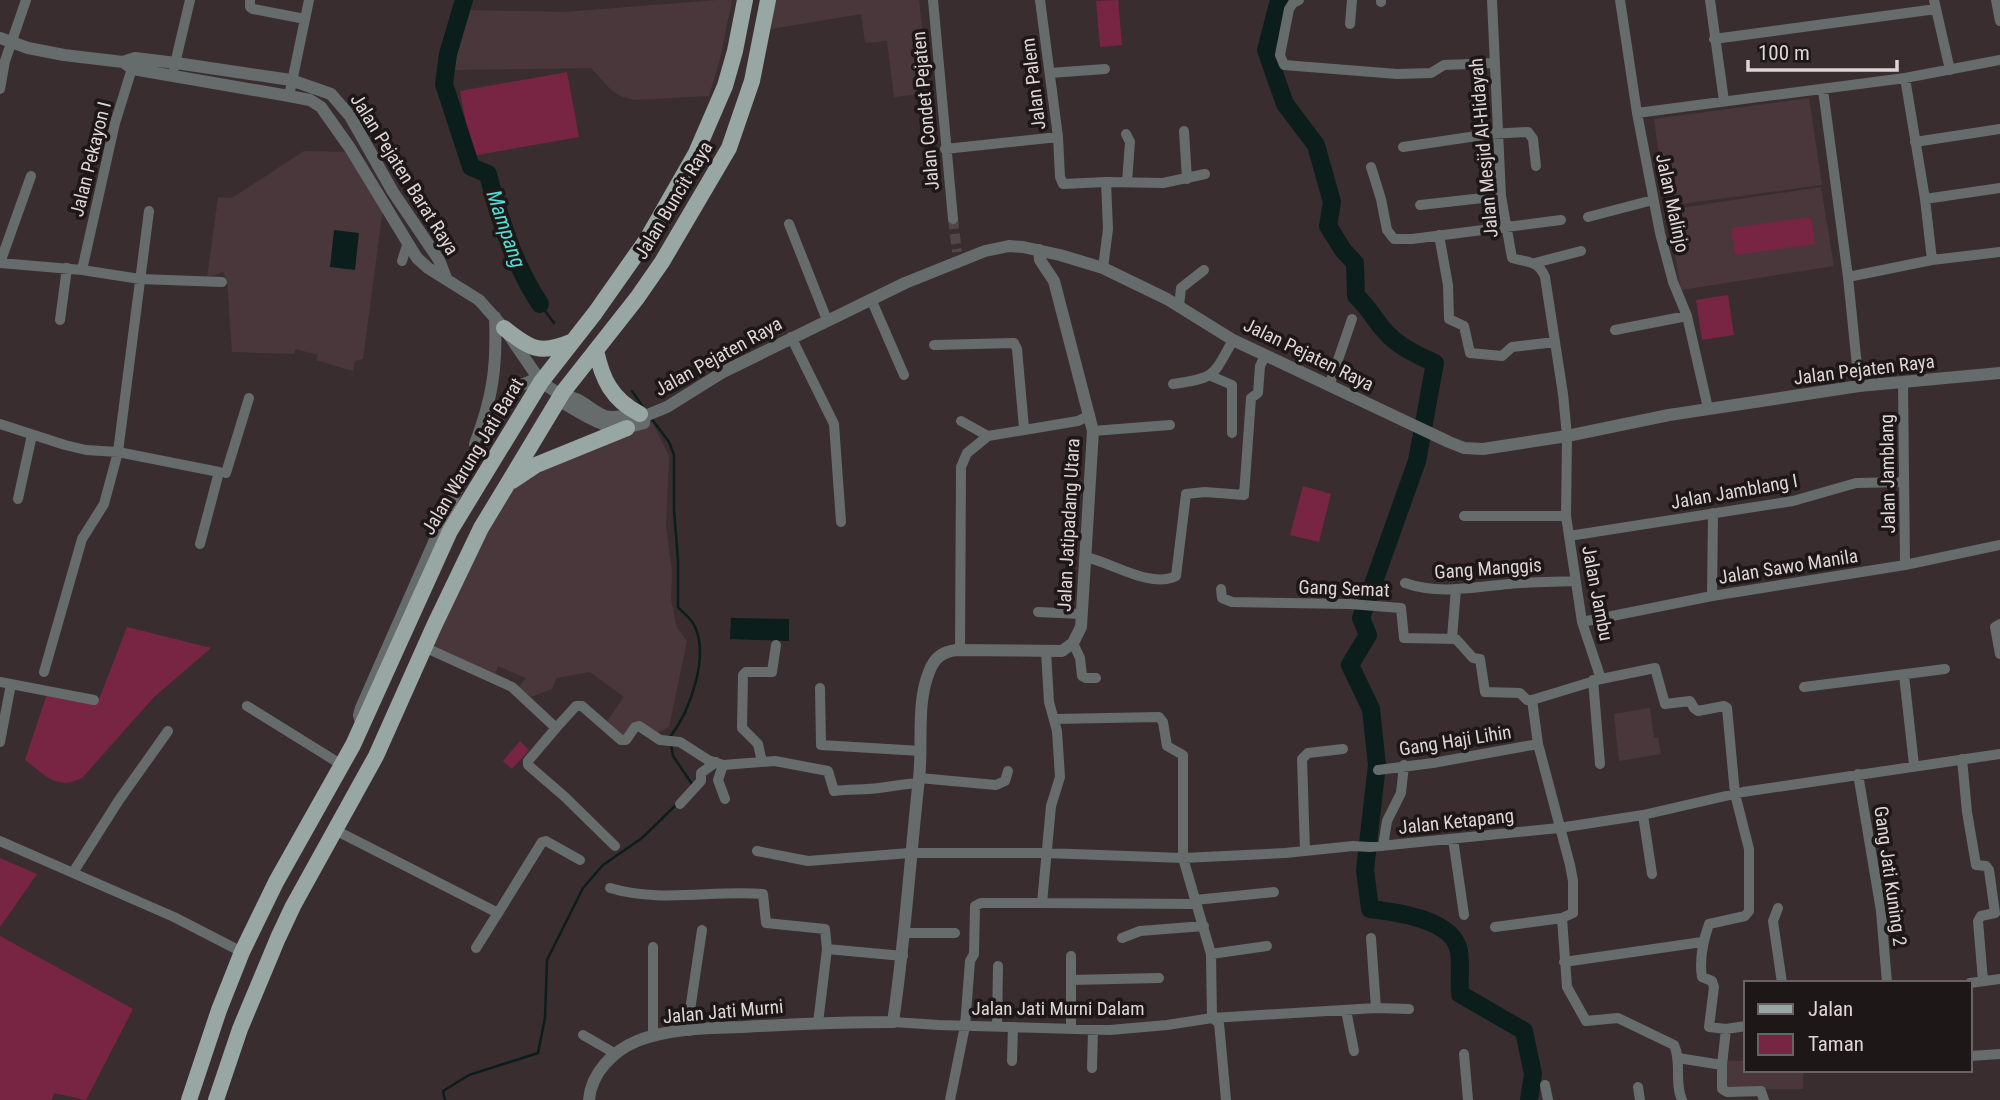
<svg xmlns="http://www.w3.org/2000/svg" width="2000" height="1100" font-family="'Roboto Condensed',sans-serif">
	<rect width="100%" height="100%" fill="#3a2d30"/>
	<!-- built -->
	<path fill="#4a373b" d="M 717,0 L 732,0 L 720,59 L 709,96 L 635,100 L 622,97 L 611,90 L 591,68 L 450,70 L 466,10 L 564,12 Z
		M 775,0 L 919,0 L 929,93 L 894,97 L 887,41 L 865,43 L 861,14 L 771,29 Z
		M 1809,98 L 1822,185 L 1666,206 L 1654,119 Z
		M 304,151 L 350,152 L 383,208 L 363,359 L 355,361 L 353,371 L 316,360 L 318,355 L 295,349 L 294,354 L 232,352 L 227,280 L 223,272 L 207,278 L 218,197 L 232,198 Z
		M 1821,187 L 1834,266 L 1681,290 L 1667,210 Z
		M 652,422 L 669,456 L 666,526 L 672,572 L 671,599 L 677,628 L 687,641 L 669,727 L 656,733 L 642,725 L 624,738 L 605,724 L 624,697 L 590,672 L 556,678 L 552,689 L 531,697 L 518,688 L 526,678 L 498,666 L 495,674 L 433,647 L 481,534 L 512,490 L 539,471 Z
		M 1650,708 L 1654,738 L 1658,738 L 1661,754 L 1619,761 L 1614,714 Z
		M 1723,1061 L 1746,1061 L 1746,1070 L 1803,1070 L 1803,1089 L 1723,1089 Z"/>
	<!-- green -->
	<path fill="#782543" d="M 1118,0 L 1122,45 L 1100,47 L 1096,1 Z
		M 567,72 L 579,137 L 472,156 L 460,91 Z
		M 1811,217 L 1815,244 L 1735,255 L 1731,228 Z
		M 1728,295 L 1734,335 L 1702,340 L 1696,300 Z
		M 1303,486 L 1331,494 L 1319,542 L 1290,535 Z
		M 127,627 L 211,648 L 154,697 L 83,777 C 58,792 45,775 25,760 L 47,694 L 98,702 Z
		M 520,741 L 529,750 L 512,769 L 503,761 Z
		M 0,858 L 37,874 L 0,927 Z
		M 0,936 L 133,1009 L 86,1100 L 54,1093 L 52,1100 L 0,1100 Z"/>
	<!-- water -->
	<path fill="#0b1e1c" d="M 334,230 L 359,233 L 355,270 L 330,267 Z
		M 731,618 L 789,619 L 789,641 L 730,639 Z"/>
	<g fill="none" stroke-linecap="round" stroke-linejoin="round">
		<!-- stream -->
		<path stroke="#0b1e1c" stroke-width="2.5" d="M 540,304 L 554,323
			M 632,391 L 645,410
			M 651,418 L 669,442 L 674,455 L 674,510 L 678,560 L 678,607 C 682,612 689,617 693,623 C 711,654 690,711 670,737
			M 671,744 L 673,756 L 694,787
			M 445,1100 L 443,1091 L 469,1075 L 538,1053 L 545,1018 L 547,960 L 583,888 L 603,865 L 642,838 L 677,804"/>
		<!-- river -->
		<path stroke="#0b1e1c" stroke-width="18" d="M 464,0 L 448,54 L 444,84 L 471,167 L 488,174 C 499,220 514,264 540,304
			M 1279,0 L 1266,50 L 1285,104 L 1316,145 L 1332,202 L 1328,226 L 1343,250 L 1355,263 L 1356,296 C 1368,306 1374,319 1384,330 C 1397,346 1417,355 1435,363 L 1417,461 L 1361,618 L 1368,635 L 1350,665 L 1371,709 L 1377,765 L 1365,870 L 1370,909 C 1396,912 1453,919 1459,951 C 1461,964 1459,980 1460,994 L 1524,1031 L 1533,1074 L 1529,1100"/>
		<!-- minor-tunnel -->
		<path stroke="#534649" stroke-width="10" stroke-dasharray="10 5" stroke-linecap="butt" d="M 953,219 L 957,252"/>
		<!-- minor -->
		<path stroke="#656c6b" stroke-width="10" d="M 250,0 L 250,7 L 253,9 L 305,19
			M 933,0 L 953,219
			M 1040,0 L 1058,137 L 1060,177 L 1063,184 L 1106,182 L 1163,183 L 1205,174
			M 1299,0 L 1293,3 L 1289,9 L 1280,55 L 1284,65 L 1397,74 L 1431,73 L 1444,65 L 1494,63
			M 1381,0 L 1381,2
			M 1492,0 L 1501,196 L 1512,258 C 1528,263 1538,260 1545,277 L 1563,394 L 1567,436 L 1566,516 L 1582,622 L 1601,679 L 1532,700 L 1538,744 L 1570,865 L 1573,881 L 1573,913 L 1562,918 L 1567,987 L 1586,1021 L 1618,1018 L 1674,1045 C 1682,1062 1674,1082 1682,1100
			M 1620,0 L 1637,113 L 1660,233 L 1673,282 L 1687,316 L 1708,408
			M 1710,0 L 1724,101
			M 1934,0 L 1950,70
			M 1996,0 L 2000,21
			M 1350,24 L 1352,0
			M 1714,39 L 1936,9
			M 174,68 L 190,0
			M 1050,73 L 1105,69
			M 1905,78 L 1925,199 L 1932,260
			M 0,89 L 5,61 L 26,0
			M 1823,90 L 1848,277 L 1859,386
			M 289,96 L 309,0
			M 1637,113 L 1905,78 L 2000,60
			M 1184,131 L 1187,179
			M 1126,134 L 1130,142 L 1127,182
			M 1915,142 L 2000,129
			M 1403,147 L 1490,134 L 1528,132 L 1533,139 L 1536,166
			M 945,149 L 1058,137
			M 1371,167 L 1381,199 L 1387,230 L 1394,239 L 1412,239 L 1561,220
			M 1925,199 L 2000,188
			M 1420,205 L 1501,196
			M 1588,217 L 1653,200
			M 789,224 L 827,320
			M 1439,235 L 1448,285 L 1449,319 L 1464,326 L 1470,353 L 1502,356 L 1512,347 L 1555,342
			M 402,261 L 408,242
			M 0,263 L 82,270 L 140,279 L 222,282
			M 0,263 L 31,176
			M 1535,263 L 1581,251
			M 1103,268 L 1108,229 L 1106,182
			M 82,270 L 115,123 L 134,62
			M 1848,277 L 1932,260 L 2000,252
			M 871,299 L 904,375
			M 1179,306 L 1181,288 L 1204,270
			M 60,320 L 67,268
			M 1615,330 L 1687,316
			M 791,337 L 834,424 L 841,522
			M 934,345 L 1014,343 L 1017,349 L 1024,428
			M 1211,376 L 1232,385 L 1232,433
			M 1903,382 L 1905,565
			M 1173,384 C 1216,378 1213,376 1233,340
			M 1329,386 L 1352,319
			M 961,421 L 988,436 L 1078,421 L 1090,415
			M 0,424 L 65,445 L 86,450 L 118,452 L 219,472 L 200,544
			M 1093,431 L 1170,425
			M 226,473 L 249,398
			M 18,499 L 32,435
			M 1464,516 L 1566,516
			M 1569,536 L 1793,501 L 1856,483 L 1904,482
			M 1085,557 C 1112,562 1150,589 1176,576 L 1186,494 L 1205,492 L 1244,495 L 1251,398 L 1258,393 L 1260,366 L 1265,356
			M 1405,583 C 1439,595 1473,587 1509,584 C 1531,582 1553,582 1575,581
			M 1221,589 L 1222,598 L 1232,602 L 1350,604 L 1401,608 L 1404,638 L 1456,639 L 1473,658 L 1480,659 L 1485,692 L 1520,693 L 1527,700 L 1532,700
			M 1712,596 L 1713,513
			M 1038,612 L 1081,614
			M 1582,622 L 1712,596 L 1905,565 L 2000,545
			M 2000,624 L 1995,627 L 2000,654
			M 1452,638 L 1456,589
			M 1073,643 L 1080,658 L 1082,676 L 1086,678 L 1096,678
			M 424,647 L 512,687 L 556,728 L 576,706 L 582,706 L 621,740 L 626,740 L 635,727 L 639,726 L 660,740 L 680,742 L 708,760 L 723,765 L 775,761 L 828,771 L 834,791 C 849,789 864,790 879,788 C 892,786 905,784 918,783
			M 960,650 L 961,467 L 967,453 L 988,436
			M 1046,652 L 1049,702 L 1057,731 L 1060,777 L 1051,806 L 1042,903 L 1196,904
			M 44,672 L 82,539 L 104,504 L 118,452 L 149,211
			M 1904,675 L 1914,765
			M 1601,679 L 1655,668 L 1665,704 L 1690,701 L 1694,708 L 1698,711 L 1724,706 L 1727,708 L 1735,794 L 1749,849 L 1749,911 L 1745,916 L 1709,924 C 1703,941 1699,958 1702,977 L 1712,981 L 1714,987 L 1709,1027 L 1726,1029 L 1746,1026
			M 1593,680 L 1600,764
			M 0,682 L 94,700
			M 1804,687 L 1945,669
			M 820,688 L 821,745 L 921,751
			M 247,706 L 342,765
			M 1055,719 L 1159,717 L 1163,722 L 1167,746 L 1183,755 L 1183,858 L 1211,954 L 1212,1018 L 1219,1023 L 1226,1100
			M 556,728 L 528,761 L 528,765 L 565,797 L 615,846
			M 0,742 L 11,684
			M 1962,759 L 1967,812 L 1976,865 L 1986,866 L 1989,870 L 1995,913 L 1981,916 L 1978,921 L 1983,981
			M 762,762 L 758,744 L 742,728 L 743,675 L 746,672 L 772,672 L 776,645
			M 723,765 L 718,780 L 725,799
			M 1378,770 L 1433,763 L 1538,744
			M 1858,774 L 1881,911 L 1887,983
			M 919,778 L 996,785 L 1005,781 L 1008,771
			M 680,804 L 701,781 L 701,773 L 716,762
			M 1643,815 L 1652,874
			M 335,830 L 498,913 L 542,842 L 546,841 L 580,860
			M 1453,839 L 1464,915
			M 0,841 L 174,917 L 242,952
			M 1383,846 L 1387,821 L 1401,793 L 1404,765
			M 757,851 L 808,861 L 910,853 L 1045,853 L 1183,858 L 1285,853 L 1353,846 L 1370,847 L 1559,828 L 1643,815 L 1743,792 L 2000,754
			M 1305,851 L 1302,759 L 1308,753 L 1343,749
			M 74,871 L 119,800 L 168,731
			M 610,888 C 660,903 712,890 763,894 L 766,923 L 825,929 L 827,949 L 903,956
			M 1195,900 L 1274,892
			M 1778,908 L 1773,921 L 1782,983
			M 1495,927 L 1562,918
			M 904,933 L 955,933
			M 1122,938 L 1140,931 L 1204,926
			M 1371,938 L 1376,1008
			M 476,948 L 498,913
			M 1211,954 L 1267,946
			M 1564,962 L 1702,942
			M 1071,980 L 1159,978
			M 1970,983 L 2000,979
			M 1346,1010 L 1354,1051
			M 893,1022 L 939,1025 L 1110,1030 L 1167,1025 L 1212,1018 L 1376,1008 L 1409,1009
			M 818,1023 L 827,949
			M 997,1027 L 998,966
			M 1071,1029 L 1071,956
			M 689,1031 L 690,1010 L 702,930
			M 583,1035 L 616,1054
			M 653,1036 L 653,947
			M 1464,1054 L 1468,1100
			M 1970,1056 L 2000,1054
			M 1678,1058 L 1722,1065 L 1726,1029
			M 1012,1061 L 1013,1027
			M 1722,1065 L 1722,1089 L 1727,1092 L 1761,1091 L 1764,1100
			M 1092,1068 L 1093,1030
			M 1545,1085 L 1548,1100
			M 1638,1087 L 1640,1100
			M 950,1100 L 965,1026 L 970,961 L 974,954 L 975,906 L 981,903 L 1042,903"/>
		<!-- tertiary -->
		<path stroke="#656c6b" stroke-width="12" d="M 0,38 L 28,48 L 64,55 L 123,62 L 135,58 L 176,63 L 291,80 L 331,94 L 350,116 L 393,192 L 439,260 L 446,278
			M 123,62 L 133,69 L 289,96 L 310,100 L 321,107 L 350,148 L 417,258 L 428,268 L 479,300 L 504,328 L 541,382 L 564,397 C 579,395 591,411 605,416 C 619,420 634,411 645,416 L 667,407 L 723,372 L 905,283 L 985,251 L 1009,246 L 1023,247 L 1060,255 L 1103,268 L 1167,299 L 1233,340 L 1449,442 L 1464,448 L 1483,449 L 1567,436 L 1669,415 L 1859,386 L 2000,373
			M 564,397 L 565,404 C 594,421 610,434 644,423 L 645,416
			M 475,444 C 493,397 497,366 495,317
			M 361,723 L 359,715 L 361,708 L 467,467 L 519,386 L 531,381 L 541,382
			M 589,1100 C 591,1073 613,1051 637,1041 C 669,1028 710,1028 743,1027 C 793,1024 843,1022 893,1022 C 905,941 910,859 919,778 C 923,744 916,704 929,672 C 934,658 942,652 956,650 L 1062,651 L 1073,643 L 1081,627 L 1093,431 L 1054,281 L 1040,260 L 1039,250"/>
		<!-- primary -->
		<path stroke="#98a7a4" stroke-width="16" d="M 504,328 C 530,349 540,355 571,342
			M 596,350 C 602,379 612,400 640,414
			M 512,481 L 536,465 L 627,428
			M 189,1100 L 219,1010 L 242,952 L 276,882 L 353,745 L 450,531 L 541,382 L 595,313 L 647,239 L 696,153 L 725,86 L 735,51 L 745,0
			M 216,1100 L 240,1029 L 278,938 L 293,906 L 376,756 L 434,626 L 481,528 L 563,392 L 637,298 L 662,262 L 729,148 L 752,81 L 768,0"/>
	</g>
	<g text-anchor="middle" stroke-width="7" stroke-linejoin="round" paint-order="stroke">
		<!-- street labels -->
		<g font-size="19" fill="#ded5d7" stroke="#1d1718">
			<text transform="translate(1033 84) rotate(-97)" y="7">Jalan Palem</text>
			<text transform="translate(925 111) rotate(-95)" y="7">Jalan Condet Pejaten</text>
			<text transform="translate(1483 148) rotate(-95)" y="7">Jalan Mesjid Al-Hidayah</text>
			<text transform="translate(90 159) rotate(-76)" y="7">Jalan Pekayon I</text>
			<text transform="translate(405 174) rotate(58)" y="7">Jalan Pejaten Barat Raya</text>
			<text transform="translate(673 200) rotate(-59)" y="7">Jalan Buncit Raya</text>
			<text transform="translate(1673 203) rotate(78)" y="7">Jalan Malinjo</text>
			<text transform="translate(1309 354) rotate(26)" y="7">Jalan Pejaten Raya</text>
			<text transform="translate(718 356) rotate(-29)" y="7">Jalan Pejaten Raya</text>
			<text transform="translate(1864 369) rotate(-7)" y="7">Jalan Pejaten Raya</text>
			<text transform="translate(472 456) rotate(-59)" y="7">Jalan Warung Jati Barat</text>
			<text transform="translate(1887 474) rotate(-91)" y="7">Jalan Jamblang</text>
			<text transform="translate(1734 491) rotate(-10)" y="7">Jalan Jamblang I</text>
			<text transform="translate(1068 525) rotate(-87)" y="7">Jalan Jatipadang Utara</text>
			<text transform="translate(1788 566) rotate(-9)" y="7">Jalan Sawo Manila</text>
			<text transform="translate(1488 568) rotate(-4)" y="7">Gang Manggis</text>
			<text transform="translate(1344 588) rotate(2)" y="7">Gang Semat</text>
			<text transform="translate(1598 593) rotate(79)" y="7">Jalan Jambu</text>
			<text transform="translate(1455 740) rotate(-9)" y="7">Gang Haji Lihin</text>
			<text transform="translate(1456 821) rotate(-6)" y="7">Jalan Ketapang</text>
			<text transform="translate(1891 876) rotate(82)" y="7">Gang Jati Kuning 2</text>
			<text x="1058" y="1015">Jalan Jati Murni Dalam</text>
			<text transform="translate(723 1011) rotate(-5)" y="7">Jalan Jati Murni</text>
		</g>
		<!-- water labels -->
		<g font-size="21" font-style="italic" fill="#4de2d3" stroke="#1d1718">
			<text transform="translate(506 229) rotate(71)" y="7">Mampang</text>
		</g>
	</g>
	<!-- legend -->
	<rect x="1744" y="981" width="228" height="91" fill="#1d1718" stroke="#6a6364" stroke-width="2"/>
	<rect x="1758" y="1004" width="35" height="10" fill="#98a7a4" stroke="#6a6364" stroke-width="2"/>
	<text x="1808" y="1016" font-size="21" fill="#ded5d7">Jalan</text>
	<rect x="1758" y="1034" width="35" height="21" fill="#782543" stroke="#6a6364" stroke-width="2"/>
	<text x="1808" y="1051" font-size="21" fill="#ded5d7">Taman</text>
	<!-- scale -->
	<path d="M1748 60v10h149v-10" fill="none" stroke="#ded5d7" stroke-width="3.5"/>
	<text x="1758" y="60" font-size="21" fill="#ded5d7" stroke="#1d1718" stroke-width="5" paint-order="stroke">100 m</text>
</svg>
